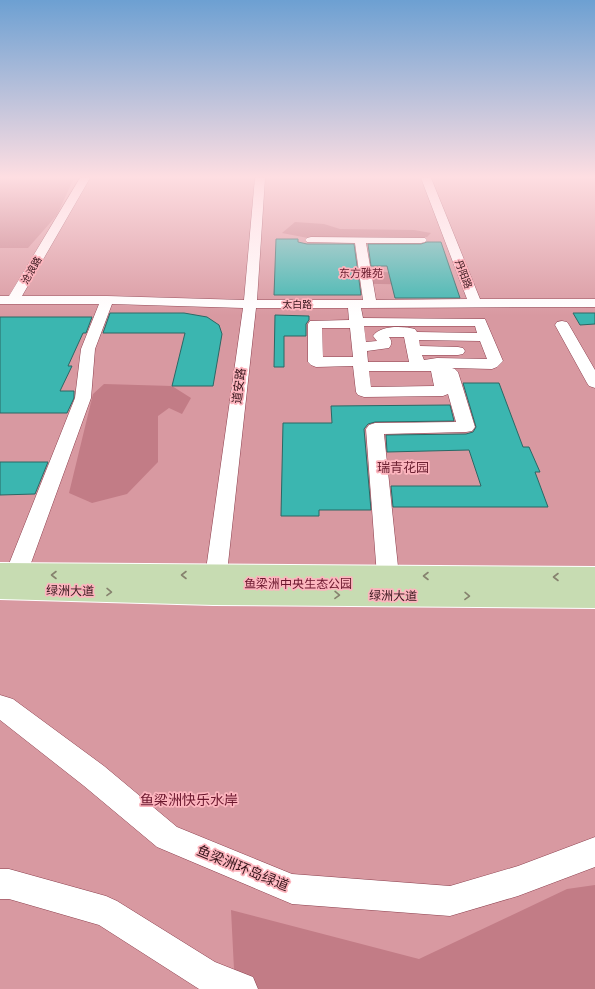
<svg xmlns="http://www.w3.org/2000/svg" width="595" height="989" font-family="Inter,'Noto Sans SC',sans-serif">
	<rect width="100%" height="100%" fill="#fdb5be"/>
	<!-- green -->
	<path fill="#d899a1" d="M 0,178 L 595,178 L 595,989 L 0,989 Z"/>
	<!-- forest -->
	<path fill="#c27c86" d="M 0,180 L 73,180 L 57,215 L 28,248 L 0,248 Z
		M 295,222 L 324,224 L 340,229 L 414,230 L 431,233 L 427,237 L 308,238 L 282,233 Z
		M 378,268 L 384,272 L 427,275 L 438,285 L 320,283 L 314,269 Z
		M 104,384 L 172,386 L 191,398 L 182,414 L 169,408 L 158,416 L 158,462 L 127,494 L 92,503 L 69,493 L 93,394 Z
		M 595,885 L 595,989 L 235,989 L 231,910 L 419,959 L 567,889 Z"/>
	<!-- building -->
	<path fill="#3bb6b0" stroke="#2a6865" d="M 276,239 L 298,239 L 298,242 L 307,244 L 354,244 L 361,295 L 274,295 Z
		M 427,242 L 441,242 L 460,298 L 395,298 L 387,266 L 371,266 L 368,244 L 421,244 Z
		M 110,313 L 184,313 L 207,317 L 219,325 L 222,334 L 213,386 L 172,386 L 185,333 L 103,333 Z
		M 573,313 L 595,313 L 595,324 L 580,325 Z
		M 275,315 L 309,316 L 309,320 L 306,324 L 306,336 L 284,336 L 284,367 L 274,367 Z
		M 0,317 L 92,317 L 86,333 L 83,333 L 68,366 L 72,366 L 60,391 L 74,391 L 74,398 L 67,413 L 0,413 Z
		M 463,383 L 499,383 L 523,447 L 529,447 L 540,472 L 535,472 L 548,507 L 393,507 L 391,486 L 481,486 L 469,450 L 387,452 L 386,435 L 466,434 L 473,432 L 476,427 Z
		M 450,405 L 454,421 L 375,422 L 368,424 L 364,429 L 371,510 L 319,510 L 319,516 L 281,516 L 283,423 L 332,423 L 331,406 Z
		M 0,462 L 48,462 L 35,494 L 0,495 Z"/>
	<g fill="none" stroke-linecap="round" stroke-linejoin="round">
		<defs>
			<path id="minor" d="M 80,178 L 90,178 L 22,296 L 107,296 L 244,300 L 255,178 L 265,178 L 257,300 L 363,300 L 355,243 L 307,242 L 305,240 L 307,238 L 311,237 L 425,238 L 427,240 L 425,242 L 421,243 L 366,243 L 376,300 L 467,299 L 421,178 L 431,178 L 480,299 L 595,299 L 595,307 L 361,308 L 363,318 L 485,319 L 503,361 L 497,367 L 492,369 L 452,368 L 455,369 L 458,372 L 475,427 L 472,431 L 466,432 L 384,434 L 399,576 L 396,582 L 388,585 L 380,582 L 377,576 L 366,429 L 369,425 L 375,423 L 456,422 L 448,394 L 443,396 L 364,397 L 358,395 L 356,392 L 353,366 L 316,367 L 311,365 L 308,362 L 308,324 L 310,321 L 349,320 L 348,308 L 256,308 L 225,591 L 222,597 L 214,600 L 206,597 L 203,591 L 243,308 L 112,304 L 95,349 L 91,398 L 27,574 L 24,580 L 16,583 L 8,580 L 5,574 L 75,398 L 81,349 L 99,304 L 0,304 L 0,296 L 9,296 ZM 364,326 L 475,326 L 477,333 L 417,332 L 415,329 C 403,326 380,325 373,336 L 377,341 L 366,342 ZM 322,328 L 350,328 L 353,357 L 323,357 ZM 389,337 L 404,337 L 409,362 L 368,362 L 367,351 L 389,348 C 392,344 392,341 389,337 ZM 419,340 L 480,341 L 487,359 L 437,358 L 424,360 L 422,355 L 458,355 L 463,354 L 465,351 L 463,348 L 458,347 L 420,346 ZM 369,371 L 431,371 L 434,386 L 371,387 Z
				M 562,321 L 567,322 L 569,325 L 595,370 L 595,388 L 589,386 L 587,383 L 555,325 L 557,322 Z
				M 0,695 L 13,699 L 104,766 L 177,827 L 292,874 L 450,886 L 518,866 L 595,837 L 595,867 L 518,896 L 450,916 L 292,904 L 157,847 L 84,786 L 0,720 Z
				M 0,869 L 9,869 L 106,896 L 117,901 L 215,962 L 253,977 L 258,989 L 199,989 L 99,925 L 9,899 L 0,899 Z"/>
			<path id="major" d="M 0,563 L 595,567 L 595,608 L 213,605 L 0,599 Z"/>
		</defs>
		<!-- minor casing -->
		<use href="#minor" stroke="#8c3f4d" stroke-width="1"/>
		<!-- major casing -->
		<use href="#major" stroke="#fff" stroke-width="2"/>
		<!-- minor -->
		<use href="#minor" fill="#fff" fill-rule="evenodd"/>
		<!-- major -->
		<use href="#major" fill="#c7dcb2" fill-rule="evenodd"/>
	</g>
	<!-- one-way arrows -->
	<defs><path id="oneway-chevron" d="M-2-3.5L2.5 0L-2 3.5" fill="none" stroke-width="1.6" stroke-linecap="round" stroke-linejoin="round"/></defs>
	<g stroke="#86826e">
		<use href="#oneway-chevron" transform="translate(54 575) rotate(-180)"/>
		<use href="#oneway-chevron" transform="translate(184 575) rotate(-180)"/>
		<use href="#oneway-chevron" transform="translate(426 576) rotate(-180)"/>
		<use href="#oneway-chevron" transform="translate(556 577) rotate(-180)"/>
		<use href="#oneway-chevron" transform="translate(109 592) rotate(1)"/>
		<use href="#oneway-chevron" transform="translate(337 595) rotate(1)"/>
		<use href="#oneway-chevron" transform="translate(467 596) rotate(1)"/>
	</g>
	<!-- sky -->
	<linearGradient id="sky" x2="0" y2="1"><stop stop-color="#6da0d2"/><stop offset="0.56" stop-color="#fedee2"/><stop offset="1" stop-color="#fedee2" stop-opacity="0"/></linearGradient>
	<rect width="595" height="316" fill="url(#sky)"/>
	<g text-anchor="middle" stroke-width="3.5" stroke-linejoin="round" paint-order="stroke">
		<!-- far-street labels -->
		<g font-size="10" fill="#36151b" stroke="#fdb5be">
			<text transform="translate(31 270) rotate(-60)" y="4">沧浪路</text>
			<text transform="translate(464 274) rotate(69)" y="4">丹阳路</text>
			<text x="297" y="308">太白路</text>
		</g>
		<!-- far-neighbourhood labels -->
		<g font-size="11" fill="#6d2233" stroke="#fdb5be">
			<text x="361" y="277">东方雅苑</text>
		</g>
		<!-- street labels -->
		<g font-size="12" fill="#36151b" stroke="#fdb5be">
			<text transform="translate(239 386) rotate(-83)" y="4">道安路</text>
			<text transform="translate(70 591) rotate(1)" y="4">绿洲大道</text>
			<text transform="translate(393 596) rotate(1)" y="4">绿洲大道</text>
		</g>
		<!-- park labels -->
		<g font-size="12" fill="#6a162c" stroke="#fdb5be">
			<text x="298" y="588">鱼梁洲中央生态公园</text>
		</g>
		<!-- neighbourhood labels -->
		<g font-size="13" fill="#6d2233" stroke="#fdb5be">
			<text x="403" y="472">瑞青花园</text>
		</g>
		<!-- near-park labels -->
		<g font-size="14" fill="#6a162c" stroke="#fdb5be">
			<text x="189" y="805">鱼梁洲快乐水岸</text>
		</g>
		<!-- near-street labels -->
		<g font-size="14" fill="#36151b" stroke="#fdb5be">
			<text transform="translate(243 868) rotate(22)" y="5">鱼梁洲环岛绿道</text>
		</g>
	</g>
</svg>
